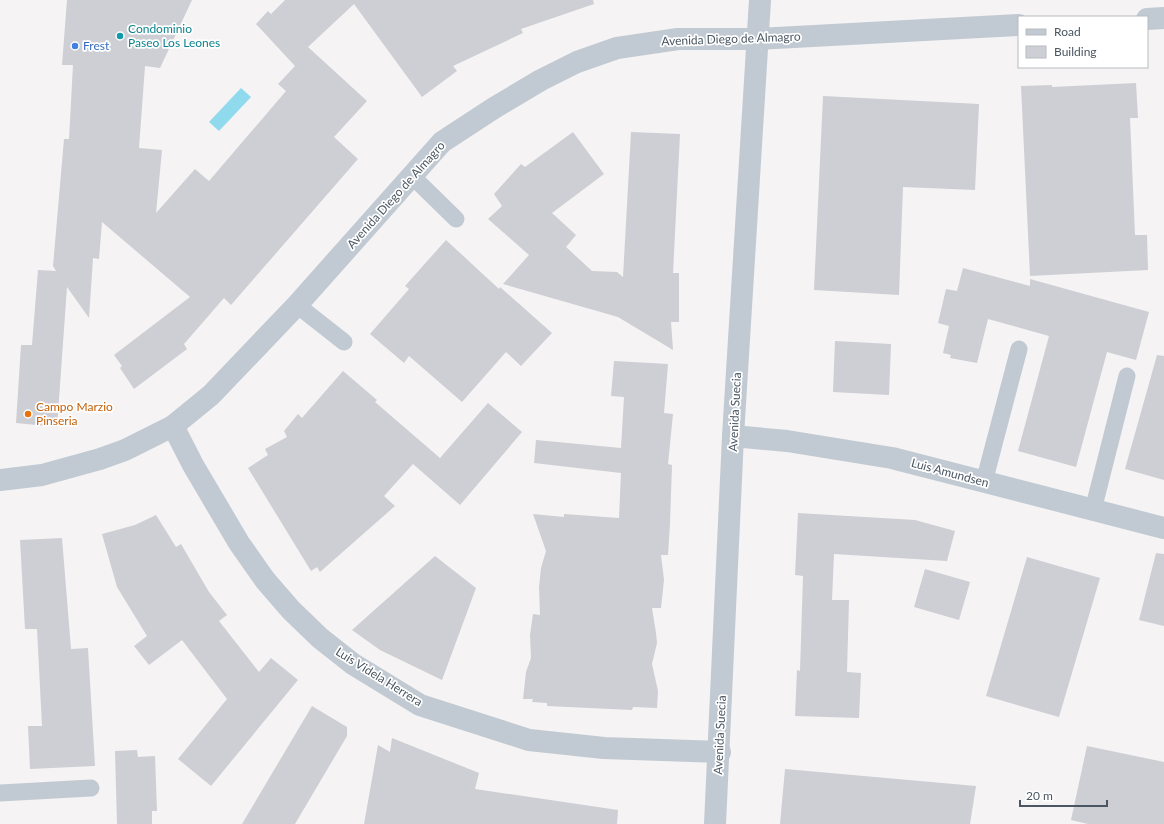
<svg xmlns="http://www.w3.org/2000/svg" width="1164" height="824" font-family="Lato,sans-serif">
	<rect width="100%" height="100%" fill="#f5f3f3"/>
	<!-- water -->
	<path fill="#90daee" d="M 241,88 L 251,97 L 219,131 L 209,122 Z"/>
	<!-- building -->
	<path fill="#cdcfd5" d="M 67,0 L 192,0 L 160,68 L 145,66 L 139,148 L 162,150 L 156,213 L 195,169 L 209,181 L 286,91 L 278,84 L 295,66 L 256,24 L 268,11 L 271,14 L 285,0 L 593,0 L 594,4 L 521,29 L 523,33 L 453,66 L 457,71 L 422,97 L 354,4 L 308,47 L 367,101 L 334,137 L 358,159 L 231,305 L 224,298 L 184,344 L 187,349 L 134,389 L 120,368 L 122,366 L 114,355 L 190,297 L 102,222 L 99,259 L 93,258 L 89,318 L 67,287 L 57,427 L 16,423 L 21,345 L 32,345 L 38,270 L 56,271 L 53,266 L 64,139 L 69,139 L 73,65 L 62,65 Z
		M 1136,83 L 1138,118 L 1130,118 L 1135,235 L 1147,235 L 1148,270 L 1030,276 L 1021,86 L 1052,85 L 1052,87 Z
		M 823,96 L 979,104 L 975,190 L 903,187 L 899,295 L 814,290 Z
		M 573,132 L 604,174 L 552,213 L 576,235 L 566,247 L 592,271 L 617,272 L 623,277 L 631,132 L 680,134 L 673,273 L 679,273 L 679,322 L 671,322 L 673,350 L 618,317 L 503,284 L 529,255 L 488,219 L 502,206 L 494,194 L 521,164 L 525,167 Z
		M 446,240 L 499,289 L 500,287 L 552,333 L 521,366 L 506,352 L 462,402 L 409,356 L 404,363 L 370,334 L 409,289 L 405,286 Z
		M 963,268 L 1030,286 L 1030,279 L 1149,312 L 1136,360 L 1107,352 L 1076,467 L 1018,451 L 1049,336 L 988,319 L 977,363 L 950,358 L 951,355 L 943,353 L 949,326 L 938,323 L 946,289 L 957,291 Z
		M 835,341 L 891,344 L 889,395 L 833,392 Z
		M 1157,355 L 1164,356 L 1164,480 L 1125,469 Z
		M 614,361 L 668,364 L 664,413 L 673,414 L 668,464 L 672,465 L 670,524 L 668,555 L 661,555 L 664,580 L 661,608 L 652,608 L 656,633 L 657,643 L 652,664 L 658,691 L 657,708 L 633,707 L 632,710 L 547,706 L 547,703 L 532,702 L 533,699 L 523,699 L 526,672 L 531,658 L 530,635 L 533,614 L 540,615 L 539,587 L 541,568 L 546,551 L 533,514 L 564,517 L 564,514 L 619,518 L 621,473 L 534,463 L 536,440 L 621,448 L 624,397 L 611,396 Z
		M 343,371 L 377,400 L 375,402 L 440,458 L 488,403 L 522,432 L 460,505 L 413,464 L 384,496 L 395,506 L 320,572 L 317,567 L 311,571 L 248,468 L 268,455 L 265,449 L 287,437 L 284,431 L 298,414 L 302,418 Z
		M 798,513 L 915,520 L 955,531 L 947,561 L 834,554 L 832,600 L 849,600 L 847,672 L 861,673 L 859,718 L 795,716 L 797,670 L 800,671 L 803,576 L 795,575 Z
		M 156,515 L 176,547 L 181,544 L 209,592 L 227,615 L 219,621 L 259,672 L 271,658 L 298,680 L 211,786 L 178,759 L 227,699 L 182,640 L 149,665 L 134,646 L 147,636 L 117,587 L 102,534 L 135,525 Z
		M 62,538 L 71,649 L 88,648 L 95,766 L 30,769 L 28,726 L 42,726 L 37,629 L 25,629 L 20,540 Z
		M 1156,553 L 1164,554 L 1164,626 L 1139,620 Z
		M 435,556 L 476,588 L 442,680 L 380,650 L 352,630 Z
		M 1027,557 L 1100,578 L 1059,717 L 986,696 Z
		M 925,569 L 970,582 L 959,620 L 914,607 Z
		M 312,706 L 347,727 L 347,736 L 295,824 L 242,824 Z
		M 392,738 L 479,773 L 475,789 L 618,810 L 617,824 L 364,824 L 378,745 L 390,752 Z
		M 1087,746 L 1164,762 L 1164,824 L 1088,824 L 1071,820 Z
		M 137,750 L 138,757 L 155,756 L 157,811 L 152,811 L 152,824 L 117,824 L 115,751 Z
		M 785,769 L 976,786 L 970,824 L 780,824 Z"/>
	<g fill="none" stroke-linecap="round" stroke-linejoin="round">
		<!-- service -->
		<path stroke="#c1cad2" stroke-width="17" d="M 411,175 L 456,219
			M 297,305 L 344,342
			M 984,482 L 1019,349
			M 1093,510 L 1127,376
			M 0,793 L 91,788"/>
		<!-- minor -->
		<path stroke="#c1cad2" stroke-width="22" d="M 173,426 L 193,465 L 239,543 L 265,580 L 291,610 L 320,638 L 353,664 L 420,705 L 529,740 L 604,748 L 720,752
			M 733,436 L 787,441 L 892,458 L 1164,528"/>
		<!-- tertiary -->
		<path stroke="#c1cad2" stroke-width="22" d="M 1147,19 L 1164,18
			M 0,480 L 42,475 L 100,459 L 125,450 L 173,426 L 211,395 L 297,305 L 442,142 L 494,108 L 541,80 L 577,62 L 617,48 L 678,39 L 758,39 L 1019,25
			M 715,824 L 733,436 L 760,0"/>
	</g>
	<!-- markers -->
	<circle fill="#0f9aa8" stroke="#fff" stroke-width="1.5" cx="120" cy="36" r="4"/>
	<circle fill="#3f7fe0" stroke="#fff" stroke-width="1.5" cx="75" cy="46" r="4"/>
	<circle fill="#e8710a" stroke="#fff" stroke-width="1.5" cx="28" cy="414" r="4"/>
	<g text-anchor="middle" stroke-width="3.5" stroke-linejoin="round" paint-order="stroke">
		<!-- culture labels -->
		<g font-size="12" fill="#0d838f" stroke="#fff" text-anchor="start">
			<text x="128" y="33">Condominio<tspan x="128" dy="14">Paseo Los Leones</tspan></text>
		</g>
		<!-- street labels -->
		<g font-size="12" fill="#4a5661" stroke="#fff">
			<text transform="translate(731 39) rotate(-2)" y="4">Avenida Diego de Almagro</text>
			<text transform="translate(396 195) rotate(-48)" y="4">Avenida Diego de Almagro</text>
			<text transform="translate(735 412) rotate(-87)" y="4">Avenida Suecia</text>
			<text transform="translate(950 473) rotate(15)" y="4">Luis Amundsen</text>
			<text transform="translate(379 677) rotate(32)" y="4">Luis Videla Herrera</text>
			<text transform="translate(720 735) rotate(-87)" y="4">Avenida Suecia</text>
		</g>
		<!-- shop labels -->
		<g font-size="12" fill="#366cbe" stroke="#fff" text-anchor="start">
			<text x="83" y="50">Frest</text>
		</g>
		<!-- food labels -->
		<g font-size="12" fill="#c56008" stroke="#fff" text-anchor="start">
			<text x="36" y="411">Campo Marzio<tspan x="36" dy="14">Pinseria</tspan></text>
		</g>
	</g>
	<!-- legend -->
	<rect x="1018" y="16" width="130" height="52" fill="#ffffff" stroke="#b7bbc0"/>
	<rect x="1026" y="29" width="20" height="6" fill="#c1cad2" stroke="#b7bbc0"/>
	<text x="1054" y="36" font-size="12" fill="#4a5661">Road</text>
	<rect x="1026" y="46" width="20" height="12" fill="#cdcfd5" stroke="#b7bbc0"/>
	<text x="1054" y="56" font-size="12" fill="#4a5661">Building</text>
	<!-- scale -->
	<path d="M1020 800v6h87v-6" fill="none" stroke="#4a5661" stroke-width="2"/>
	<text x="1026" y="800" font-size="12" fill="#4a5661" stroke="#ffffff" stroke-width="3" paint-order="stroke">20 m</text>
</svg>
